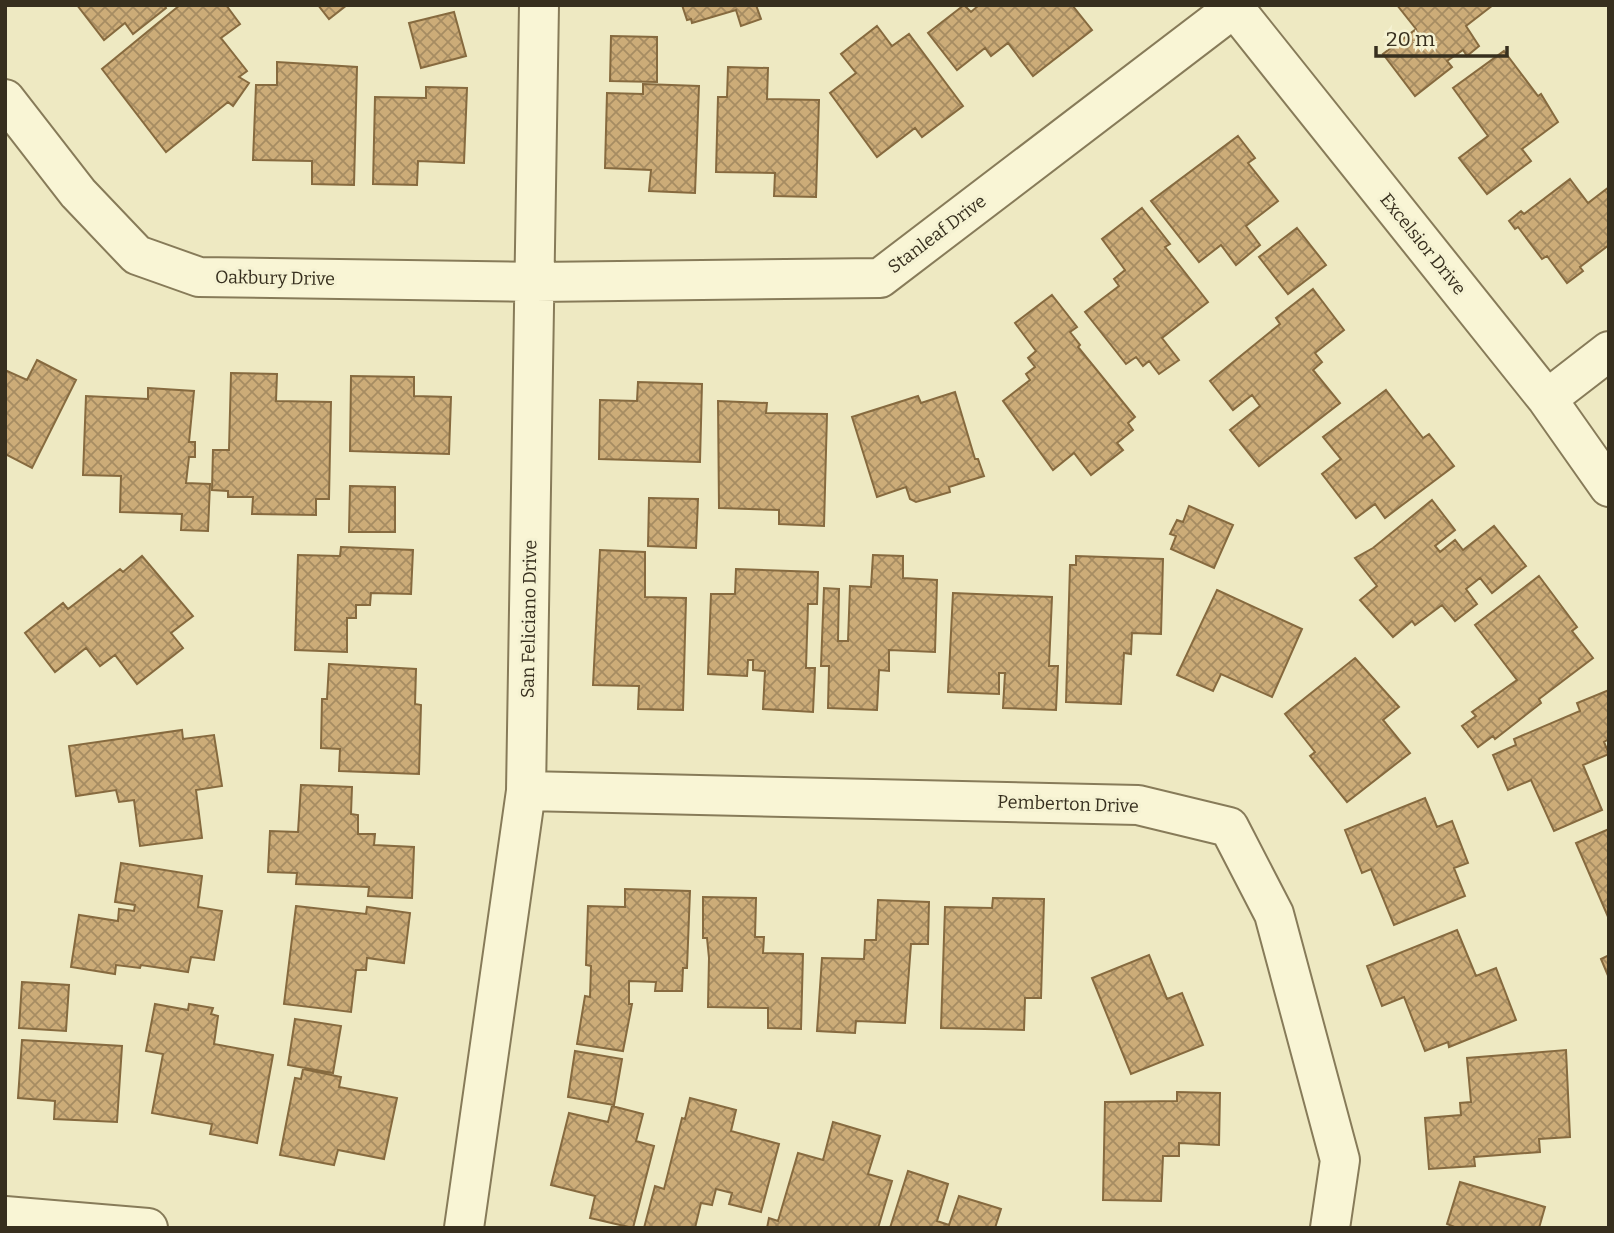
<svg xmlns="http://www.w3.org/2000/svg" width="1614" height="1233" font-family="Bitter,serif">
	<defs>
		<pattern id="building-cross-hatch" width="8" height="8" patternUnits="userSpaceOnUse" patternTransform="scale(1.75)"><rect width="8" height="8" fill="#ccac78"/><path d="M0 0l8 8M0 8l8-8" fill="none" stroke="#a68c62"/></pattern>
	</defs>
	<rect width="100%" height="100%" fill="#eee9c2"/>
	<!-- building -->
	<path fill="url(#building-cross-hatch)" stroke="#866a3f" stroke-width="2" d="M 77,5 L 164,5 L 166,8 L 133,34 L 125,23 L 104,40 Z
		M 180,5 L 226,5 L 240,24 L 221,38 L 247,71 L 239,77 L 249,83 L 233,106 L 228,102 L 166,152 L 102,69 Z
		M 318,5 L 347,5 L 329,19 Z
		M 682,5 L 756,5 L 761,19 L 741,26 L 736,10 L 692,23 L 691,19 L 687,20 Z
		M 964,5 L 971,12 L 979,5 L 1072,5 L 1092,30 L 1033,76 L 1008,43 L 991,56 L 985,48 L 957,70 L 928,33 Z
		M 1397,5 L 1493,5 L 1466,26 L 1479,46 L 1467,56 L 1463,50 L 1447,61 L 1452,67 L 1415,96 L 1383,54 L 1416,29 Z
		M 454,12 L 466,56 L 421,68 L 409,23 Z
		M 877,26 L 892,46 L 909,34 L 963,106 L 922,137 L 915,128 L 877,157 L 830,93 L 856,73 L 841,54 Z
		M 611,36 L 657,37 L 657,82 L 610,81 Z
		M 1504,51 L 1538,96 L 1541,94 L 1558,122 L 1522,149 L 1531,161 L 1487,194 L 1459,158 L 1488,136 L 1453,88 Z
		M 277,62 L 357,67 L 354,185 L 312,184 L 312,161 L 253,160 L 256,85 L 277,85 Z
		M 728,67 L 768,68 L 767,99 L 819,100 L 816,197 L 774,196 L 775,173 L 716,172 L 718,97 L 727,97 Z
		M 643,84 L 699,86 L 695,193 L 649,191 L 651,170 L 605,168 L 607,93 L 643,94 Z
		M 426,87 L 467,88 L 464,163 L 418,161 L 417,185 L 373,184 L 375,97 L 426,98 Z
		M 1238,136 L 1255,158 L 1248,163 L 1278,201 L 1246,226 L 1260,245 L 1236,265 L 1221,245 L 1199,262 L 1151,201 Z
		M 1570,179 L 1588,203 L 1609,187 L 1609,245 L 1580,267 L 1583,271 L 1567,283 L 1547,256 L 1542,259 L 1518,227 L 1515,229 L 1509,221 L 1521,211 L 1524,214 Z
		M 1142,208 L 1170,244 L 1165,247 L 1208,302 L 1162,338 L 1179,360 L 1159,374 L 1149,361 L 1143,366 L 1136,357 L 1126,364 L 1085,312 L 1119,286 L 1114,279 L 1125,270 L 1102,239 Z
		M 1297,228 L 1326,265 L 1288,294 L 1259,257 Z
		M 1313,289 L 1344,330 L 1315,353 L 1322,362 L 1313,370 L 1340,403 L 1259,466 L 1230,430 L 1260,406 L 1252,395 L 1233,410 L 1210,381 L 1280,324 L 1276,318 Z
		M 1052,295 L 1077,327 L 1070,332 L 1080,345 L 1078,347 L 1135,417 L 1128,423 L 1133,430 L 1117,443 L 1123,450 L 1091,475 L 1074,453 L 1053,470 L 1003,401 L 1030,380 L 1026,374 L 1035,367 L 1028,358 L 1036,351 L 1015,323 Z
		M 37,360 L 76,380 L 32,468 L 5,454 L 5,370 L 27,380 Z
		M 231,373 L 277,374 L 276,401 L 331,402 L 329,499 L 316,499 L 316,515 L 252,514 L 253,497 L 228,497 L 228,491 L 212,490 L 213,450 L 229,450 Z
		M 351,376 L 414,377 L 414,396 L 451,397 L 449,454 L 350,451 Z
		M 638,382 L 702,384 L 700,462 L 599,459 L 600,400 L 637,401 Z
		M 148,388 L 194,391 L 189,442 L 195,442 L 195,457 L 189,457 L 186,483 L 210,484 L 208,531 L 181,530 L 182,514 L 120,512 L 121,476 L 83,475 L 86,396 L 148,399 Z
		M 1386,390 L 1423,438 L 1429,434 L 1454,466 L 1385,518 L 1375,504 L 1356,518 L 1322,474 L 1341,459 L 1323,437 Z
		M 955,392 L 975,459 L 978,459 L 984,476 L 949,487 L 950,492 L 916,502 L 910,499 L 906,487 L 877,497 L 852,417 L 918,396 L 921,403 Z
		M 718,401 L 767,403 L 766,413 L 827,414 L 824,526 L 779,524 L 779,510 L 719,508 Z
		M 350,486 L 395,487 L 395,532 L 349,532 Z
		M 649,498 L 698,499 L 696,548 L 648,546 Z
		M 1432,500 L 1455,530 L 1435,546 L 1440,552 L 1455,540 L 1463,550 L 1494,526 L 1526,566 L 1492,593 L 1480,578 L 1466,589 L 1477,604 L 1455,621 L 1442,605 L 1415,625 L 1412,621 L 1393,637 L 1360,600 L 1377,586 L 1355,558 L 1373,548 Z
		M 1189,506 L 1233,525 L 1214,568 L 1171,549 L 1176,536 L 1170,534 L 1177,520 L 1183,522 Z
		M 341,547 L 413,550 L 411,594 L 371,593 L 370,605 L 356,605 L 356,618 L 347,618 L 347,652 L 295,650 L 298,555 L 340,556 Z
		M 600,550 L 645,552 L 645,597 L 686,598 L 683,710 L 638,709 L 639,686 L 593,685 Z
		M 873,555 L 903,556 L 903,578 L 937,580 L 935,652 L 889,650 L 889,671 L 879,670 L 877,710 L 828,708 L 829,666 L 821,666 L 824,588 L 839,589 L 838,641 L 848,641 L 850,586 L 871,587 Z
		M 142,556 L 193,616 L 171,633 L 183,648 L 137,684 L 115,655 L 100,666 L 86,648 L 55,672 L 25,633 L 63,603 L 68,609 L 120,569 L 123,572 Z
		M 1076,556 L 1163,559 L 1161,634 L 1132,633 L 1131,654 L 1124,653 L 1121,704 L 1066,702 L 1070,565 L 1076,565 Z
		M 736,569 L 818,572 L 817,604 L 808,604 L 806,668 L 815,668 L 813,712 L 763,709 L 765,671 L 753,670 L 753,660 L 748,660 L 747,676 L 708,674 L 711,594 L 735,594 Z
		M 1539,576 L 1577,627 L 1572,631 L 1593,658 L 1539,699 L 1541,703 L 1495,739 L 1493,736 L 1478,747 L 1462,726 L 1476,716 L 1472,712 L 1517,680 L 1475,625 Z
		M 1217,590 L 1302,629 L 1272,697 L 1221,674 L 1213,691 L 1177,675 Z
		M 953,593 L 1052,597 L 1049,666 L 1058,666 L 1056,710 L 1003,708 L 1005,673 L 999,673 L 999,694 L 948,692 Z
		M 1355,658 L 1399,707 L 1383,720 L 1410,753 L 1347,802 L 1310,756 L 1315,752 L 1285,714 Z
		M 329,664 L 416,669 L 415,704 L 421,705 L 419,774 L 339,771 L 340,749 L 321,748 L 322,699 L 327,699 Z
		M 1609,690 L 1609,739 L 1604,742 L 1609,754 L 1583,765 L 1602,810 L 1554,831 L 1531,780 L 1508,790 L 1493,755 L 1516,745 L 1514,739 L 1580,711 L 1577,703 Z
		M 182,730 L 183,739 L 214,735 L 222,786 L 196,790 L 202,838 L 140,846 L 134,800 L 119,802 L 116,790 L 76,796 L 69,746 Z
		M 301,785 L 352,787 L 351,814 L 358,815 L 358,834 L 375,834 L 374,845 L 414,847 L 412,898 L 368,896 L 369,887 L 296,884 L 297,873 L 268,872 L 270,831 L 298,832 Z
		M 1425,798 L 1437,827 L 1452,821 L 1468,863 L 1454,868 L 1465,896 L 1394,925 L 1371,869 L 1362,873 L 1345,830 Z
		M 1609,829 L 1609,919 L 1576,843 Z
		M 121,863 L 202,876 L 198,907 L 222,911 L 214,960 L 191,957 L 188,972 L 141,965 L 140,968 L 116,965 L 115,974 L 71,967 L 79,915 L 118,921 L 119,909 L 134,911 L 135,905 L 115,902 Z
		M 625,889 L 690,891 L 687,968 L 683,968 L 682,991 L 655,991 L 656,982 L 629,981 L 629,1004 L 632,1004 L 623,1051 L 577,1044 L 585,996 L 590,997 L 591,966 L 586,965 L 588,906 L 625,907 Z
		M 703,897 L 756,898 L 755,937 L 764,937 L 763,953 L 803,954 L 801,1029 L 768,1028 L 768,1008 L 708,1007 L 709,958 L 707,938 L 703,938 Z
		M 993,898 L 1044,899 L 1041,998 L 1025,998 L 1024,1030 L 941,1028 L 945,907 L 992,908 Z
		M 878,900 L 929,902 L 928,944 L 911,944 L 905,1023 L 856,1021 L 855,1033 L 817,1031 L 822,958 L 864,959 L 865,940 L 876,940 Z
		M 296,906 L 366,914 L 367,907 L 410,913 L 404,963 L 367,958 L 366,970 L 356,970 L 351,1012 L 284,1004 Z
		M 1457,930 L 1476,976 L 1496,968 L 1516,1020 L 1449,1047 L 1448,1042 L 1425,1051 L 1404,997 L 1382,1006 L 1367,966 Z
		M 1149,955 L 1167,999 L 1182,993 L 1203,1045 L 1131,1074 L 1092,978 Z
		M 1609,955 L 1609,978 L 1601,959 Z
		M 22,982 L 69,985 L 66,1031 L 19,1028 Z
		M 155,1004 L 188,1010 L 189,1004 L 213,1008 L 211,1014 L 218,1016 L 214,1044 L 273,1055 L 257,1143 L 210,1134 L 212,1124 L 152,1113 L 163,1054 L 146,1051 Z
		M 295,1019 L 341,1026 L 333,1073 L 288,1065 Z
		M 22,1040 L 122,1046 L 117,1122 L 54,1119 L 55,1101 L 18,1098 Z
		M 1566,1050 L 1570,1137 L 1539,1139 L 1540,1152 L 1474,1157 L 1475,1166 L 1429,1169 L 1425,1118 L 1461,1115 L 1460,1103 L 1471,1102 L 1467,1058 Z
		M 575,1051 L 622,1059 L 614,1105 L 568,1097 Z
		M 303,1069 L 341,1077 L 339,1087 L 397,1098 L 384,1159 L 338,1150 L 334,1165 L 280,1155 L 295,1078 L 301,1079 Z
		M 1177,1092 L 1220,1093 L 1219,1145 L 1179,1143 L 1179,1156 L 1163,1156 L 1161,1201 L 1103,1200 L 1105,1102 L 1177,1101 Z
		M 690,1098 L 736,1110 L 731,1131 L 779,1144 L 761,1212 L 729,1204 L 732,1193 L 716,1189 L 712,1205 L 701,1203 L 695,1228 L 644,1228 L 655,1186 L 664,1189 L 682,1118 L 685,1119 Z
		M 612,1106 L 643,1114 L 636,1141 L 654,1146 L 633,1228 L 590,1218 L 595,1196 L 551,1185 L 569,1113 L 608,1122 Z
		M 833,1122 L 880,1136 L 868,1174 L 892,1181 L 878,1228 L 767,1228 L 769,1218 L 778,1221 L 798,1153 L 823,1160 Z
		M 908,1171 L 948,1184 L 937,1221 L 949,1225 L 959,1196 L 1001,1209 L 995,1228 L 890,1228 Z
		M 1460,1182 L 1545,1207 L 1539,1228 L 1457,1228 L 1447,1224 Z"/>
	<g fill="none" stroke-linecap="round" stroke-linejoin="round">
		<defs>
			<path id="minor" d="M 1232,5 L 1547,399 L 1609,487
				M 5,99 L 78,193 L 137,255 L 199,277 L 536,282 L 880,278 L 1234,8
				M 1547,399 L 1609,351
				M 526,791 L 1138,805 L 1229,827 L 1274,914 L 1340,1160 L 1330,1228
				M 5,1216 L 148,1228
				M 464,1228 L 526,791 L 539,5"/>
		</defs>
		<!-- minor casing -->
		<use href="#minor" stroke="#877b59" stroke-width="42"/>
		<!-- minor -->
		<use href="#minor" stroke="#f9f5d5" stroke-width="38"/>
	</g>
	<g text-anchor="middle" stroke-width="6" stroke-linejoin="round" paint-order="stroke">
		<!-- street labels -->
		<g font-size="18" fill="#372f1e" stroke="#f5f2d2">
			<text transform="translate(937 234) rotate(-37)" y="6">Stanleaf Drive</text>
			<text transform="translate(1423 244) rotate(51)" y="6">Excelsior Drive</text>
			<text transform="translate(275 278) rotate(1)" y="6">Oakbury Drive</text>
			<text transform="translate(529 619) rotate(-89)" y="6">San Feliciano Drive</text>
			<text transform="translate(1068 804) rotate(2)" y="6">Pemberton Drive</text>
		</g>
	</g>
	<!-- border -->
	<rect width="1614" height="1233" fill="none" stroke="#372f1e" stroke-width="14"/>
	<!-- scale -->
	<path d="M1376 46v10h131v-10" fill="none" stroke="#372f1e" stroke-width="3.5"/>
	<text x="1386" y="46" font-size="21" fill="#372f1e" stroke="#f5f2d2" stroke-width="5" paint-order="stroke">20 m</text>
</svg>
